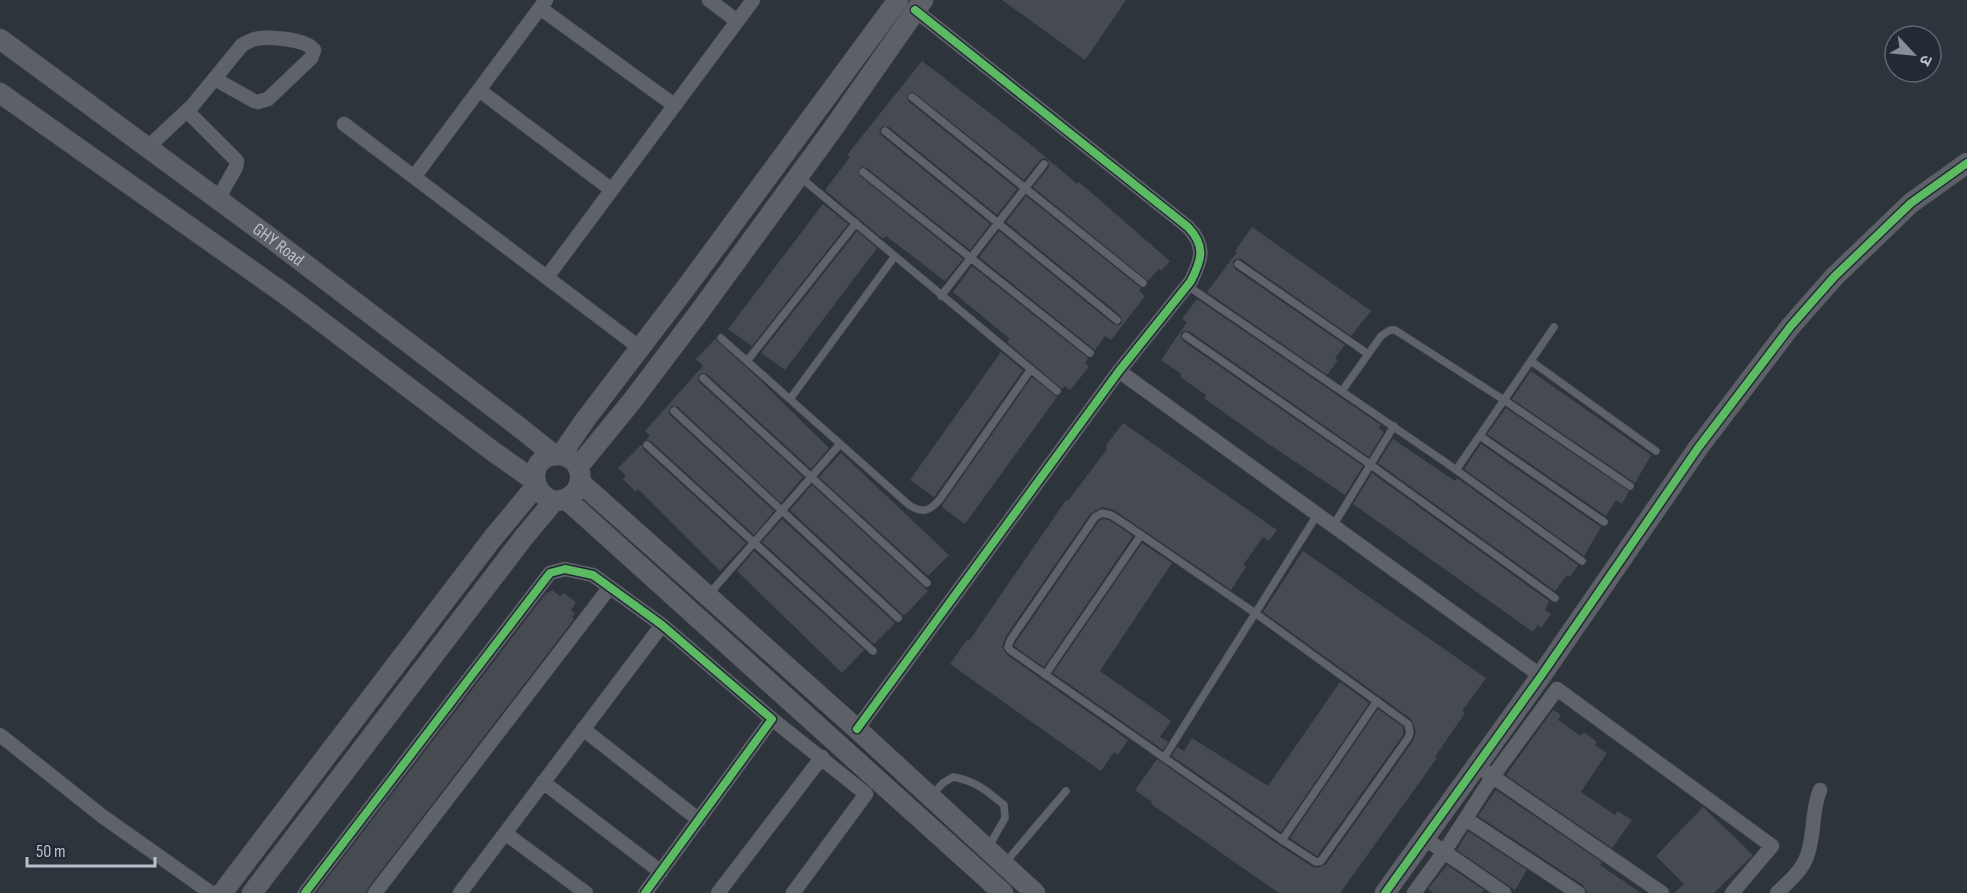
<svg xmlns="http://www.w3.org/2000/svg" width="1967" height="893" font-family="'Sofia Sans Condensed','Noto Sans Devanagari',sans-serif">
	<rect width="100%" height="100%" fill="#2e343b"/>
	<!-- building -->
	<path fill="#464b51" d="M 1002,0 L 1126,0 L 1085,60 Z
		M 922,61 L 1030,144 L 1077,184 L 1079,182 L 1170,261 L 1161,271 L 1159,269 L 1148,281 L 1033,187 L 1049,167 L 1048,160 L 1044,158 L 1040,160 L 1024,180 L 912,91 L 907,96 L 908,101 L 1017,189 L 997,215 L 889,127 L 882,126 L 879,131 L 881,135 L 990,224 L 970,250 L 867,168 L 862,167 L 858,171 L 860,176 L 963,259 L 945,281 L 886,236 L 883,239 L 825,190 L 850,157 L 847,155 Z
		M 1026,196 L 1141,288 L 1139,291 L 1145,296 L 1111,340 L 1105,336 L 1095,350 L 979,257 L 999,231 L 1113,324 L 1118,325 L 1122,323 L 1121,316 L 1006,222 Z
		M 823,204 L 848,224 L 752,346 L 728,329 Z
		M 1252,227 L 1371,311 L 1351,336 L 1241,259 L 1236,259 L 1233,261 L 1233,266 L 1235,269 L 1345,345 L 1335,358 L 1338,360 L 1327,375 L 1207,292 L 1237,252 L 1235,251 Z
		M 857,231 L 877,248 L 785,370 L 761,353 Z
		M 972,266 L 1088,358 L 1085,363 L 1089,367 L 1070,390 L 1065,386 L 1062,389 L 1007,342 L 1010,339 L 953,292 Z
		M 1197,299 L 1381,425 L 1378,428 L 1384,432 L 1369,457 L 1189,331 L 1184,331 L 1181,333 L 1181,338 L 1183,341 L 1363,466 L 1345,495 L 1264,441 L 1204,398 L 1206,395 L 1180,377 L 1181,374 L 1161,360 L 1187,322 L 1182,319 Z
		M 715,339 L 759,379 L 829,448 L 811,469 L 707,374 L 702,373 L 699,375 L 698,379 L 699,382 L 803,477 L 781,503 L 678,407 L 673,406 L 670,408 L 669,412 L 670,415 L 774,511 L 754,535 L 651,441 L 646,440 L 650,435 L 645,431 L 703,366 L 696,359 Z
		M 1001,352 L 1023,370 L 934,497 L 910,480 Z
		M 1531,371 L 1651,455 L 1635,483 L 1512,399 Z
		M 1032,377 L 1057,397 L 965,524 L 942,507 L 943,504 Z
		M 1506,408 L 1629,491 L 1622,504 L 1616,500 L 1606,516 L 1487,434 Z
		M 1123,423 L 1277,530 L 1269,541 L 1263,537 L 1243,565 L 1246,567 L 1231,590 L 1114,510 L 1102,507 L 1090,514 L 1006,636 L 1002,647 L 1007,655 L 1128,740 L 1118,755 L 1114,752 L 1101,771 L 950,664 L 967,640 L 969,641 L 1066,500 L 1068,501 L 1108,448 L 1105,447 Z
		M 1393,439 L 1455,481 L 1457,478 L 1578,565 L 1570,577 L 1567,575 L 1555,591 L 1378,463 Z
		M 642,444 L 643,449 L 746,543 L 720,571 L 638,489 L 636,492 L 623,479 L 626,476 L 618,468 Z
		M 1481,444 L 1601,527 L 1584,556 L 1464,469 Z
		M 841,453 L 949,555 L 928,576 L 819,477 Z
		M 1372,473 L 1549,601 L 1545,610 L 1551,614 L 1541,628 L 1538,625 L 1533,632 L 1353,504 Z
		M 812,485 L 928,591 L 906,614 L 903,615 L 790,510 Z
		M 782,519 L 895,623 L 874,644 L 762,542 Z
		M 1103,519 L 1109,520 L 1133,536 L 1044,667 L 1014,646 L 1016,642 L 1099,521 Z
		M 1142,543 L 1172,563 L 1100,671 L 1171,721 L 1160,737 L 1168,742 L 1163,750 L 1053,673 Z
		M 754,551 L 864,650 L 842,673 L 737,571 Z
		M 1303,551 L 1486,678 L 1462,711 L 1465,713 L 1435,757 L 1437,758 L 1340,893 L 1279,893 L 1151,804 L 1152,802 L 1135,790 L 1157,759 L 1279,845 L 1313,867 L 1317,868 L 1326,864 L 1413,741 L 1416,731 L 1411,719 L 1263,612 Z
		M 552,590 L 560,596 L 564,593 L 576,602 L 571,610 L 575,613 L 572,617 L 574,619 L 368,888 L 366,893 L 316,893 L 547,592 L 549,593 Z
		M 1340,682 L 1369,703 L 1281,832 L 1172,756 L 1177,747 L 1184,751 L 1192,738 L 1268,786 Z
		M 1378,709 L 1403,727 L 1403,735 L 1317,856 L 1290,838 Z
		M 1553,710 L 1561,715 L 1558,720 L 1581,736 L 1584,732 L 1597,742 L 1595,745 L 1607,753 L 1581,792 L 1615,815 L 1618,811 L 1632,820 L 1612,848 L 1506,775 Z
		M 1496,790 L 1602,862 L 1600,865 L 1641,893 L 1587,893 L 1583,885 L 1478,816 Z
		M 1703,807 L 1753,855 L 1714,893 L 1674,893 L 1684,884 L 1656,856 Z
		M 1468,831 L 1527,870 L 1515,890 L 1457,850 Z
		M 1447,865 L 1484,890 L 1481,893 L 1433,893 L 1428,889 Z"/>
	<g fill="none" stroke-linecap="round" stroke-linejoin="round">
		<defs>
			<path id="lane" d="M 912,97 L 1143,283
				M 885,131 L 1117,320
				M 863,172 L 1090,353
				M 800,177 L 1057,391
				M 1238,264 L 1368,354
				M 1188,286 L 1445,462 L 1582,561
				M 941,296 L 1044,164
				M 1186,336 L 1371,465 L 1555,598
				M 721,338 L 909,505 C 923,514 930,511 940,499 L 1031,369
				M 747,361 L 856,223
				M 1531,361 L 1656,451
				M 703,378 L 927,583
				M 1342,391 L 1381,336 L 1390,330 L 1395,330 L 1504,400 L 1630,486
				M 790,399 L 895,256
				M 674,411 L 898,618
				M 1480,436 L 1604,522
				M 647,445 L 873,651
				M 1456,470 L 1554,327
				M 1102,513 L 1111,515 L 1125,524 L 1255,613 L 1408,724 L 1410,732 L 1408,738 L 1321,861 L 1316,862 L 1282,840 L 1010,650 L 1008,647 L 1011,639 L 1095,517 Z
				M 1333,526 L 1394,426
				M 710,593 L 840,444
				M 1045,675 L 1141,535
				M 1164,758 L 1317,515
				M 932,795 L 943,783 L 953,777 C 976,781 987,791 1004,805 L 1005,818 L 988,848
				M 1282,840 L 1377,701
				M 1005,863 L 1066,791"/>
			<path id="street" d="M 709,0 L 737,21
				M 540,8 L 674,105
				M 479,90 L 612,190
				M 187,111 L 237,161 L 236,167 L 218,199
				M 344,124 L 640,348
				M 147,148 L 193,105 L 242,45 C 246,43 250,40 255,39 C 269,36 306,39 314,50 L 311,58 L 268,99 L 258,102 L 254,101 L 215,79
				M 414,177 L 546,0
				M 547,277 L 753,0
				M 1119,371 L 1541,676
				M 772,719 L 866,794 L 793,893
				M 583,729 L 699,820
				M 857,729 L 1119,371 L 1191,281 C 1202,259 1206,246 1188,227 L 915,10
				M 0,735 L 102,816 L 211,893
				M 1486,772 L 1662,893
				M 543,782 L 661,872
				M 1466,819 L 1578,893
				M 505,833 L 586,893
				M 1424,838 L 1504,893
				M 305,893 L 550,573 L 565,569 L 593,575 L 662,625 L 772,719 L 645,893
				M 375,893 L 610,587
				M 460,893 L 662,625
				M 718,893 L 822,757
				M 1414,893 L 1444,852 L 1493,776 L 1557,689 L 1772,846 L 1732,893
				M 1777,893 C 1788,882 1802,871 1807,856 C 1815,835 1811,812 1820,790"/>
			<g id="secondary">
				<path id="s1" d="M 0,39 L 272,239 L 519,427 L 554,455"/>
				<path d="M 0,93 L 289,297 L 491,450 L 535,481"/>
				<path d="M 561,455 L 585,420 L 685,289 L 898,0"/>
				<path d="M 578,467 L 632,401 L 697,315 L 832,130 L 923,0"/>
				<path d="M 580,482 L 857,729 L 1035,893"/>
				<path d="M 566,499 L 1003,893"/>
				<path d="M 222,893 L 492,539 L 536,486"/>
				<path d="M 252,893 L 524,537 L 554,501 C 587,501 589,457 559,455 C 530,453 526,492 554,501"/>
				<path d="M 1385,893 L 1541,676 L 1698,448 L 1790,327 L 1834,277 L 1911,203 L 1967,163"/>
			</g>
		</defs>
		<!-- lane casing -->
		<use href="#lane" stroke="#4c5056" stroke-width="8"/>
		<!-- street casing -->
		<use href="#street" stroke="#4c5056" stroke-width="15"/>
		<!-- secondary casing -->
		<use href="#secondary" stroke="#4c5056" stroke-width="21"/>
		<!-- lane -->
		<use href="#lane" stroke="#5e6269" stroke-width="7"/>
		<!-- street -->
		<use href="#street" stroke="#5e6269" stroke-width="14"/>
		<!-- secondary -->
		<use href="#secondary" stroke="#5d6167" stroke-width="20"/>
		<defs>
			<path id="cycleway" d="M 857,729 L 1119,371 L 1191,281 C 1202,259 1206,246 1188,227 L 915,10
				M 305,893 L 550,573 L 565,569 L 593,575 L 662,625 L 772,719 L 645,893
				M 1385,893 L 1541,676 L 1698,448 L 1790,327 L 1834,277 L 1911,203 L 1967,163"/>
		</defs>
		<!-- cycleway casing -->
		<use href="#cycleway" stroke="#222a36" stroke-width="11"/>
		<!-- cycleway -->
		<use href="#cycleway" stroke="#5cba63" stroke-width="8"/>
	</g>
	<g text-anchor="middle" stroke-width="4.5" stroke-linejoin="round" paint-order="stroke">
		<!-- street labels -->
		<g font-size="18" fill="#bac0cb" stroke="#222a36">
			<text dy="6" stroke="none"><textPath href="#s1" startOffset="346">GHY Road</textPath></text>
		</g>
	</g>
	<!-- north arrow -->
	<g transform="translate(1913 54) rotate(116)"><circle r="28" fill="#222a36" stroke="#5f6672" stroke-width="1.5"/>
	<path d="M0-4.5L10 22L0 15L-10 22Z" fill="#898f99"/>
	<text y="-9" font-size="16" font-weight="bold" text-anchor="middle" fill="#bac0cb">उ</text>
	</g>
	<!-- scale -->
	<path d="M27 857v9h128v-9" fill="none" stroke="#bac0cb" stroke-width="3"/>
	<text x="36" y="857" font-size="18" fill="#bac0cb" stroke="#222a36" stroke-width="4.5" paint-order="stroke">50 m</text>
</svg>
